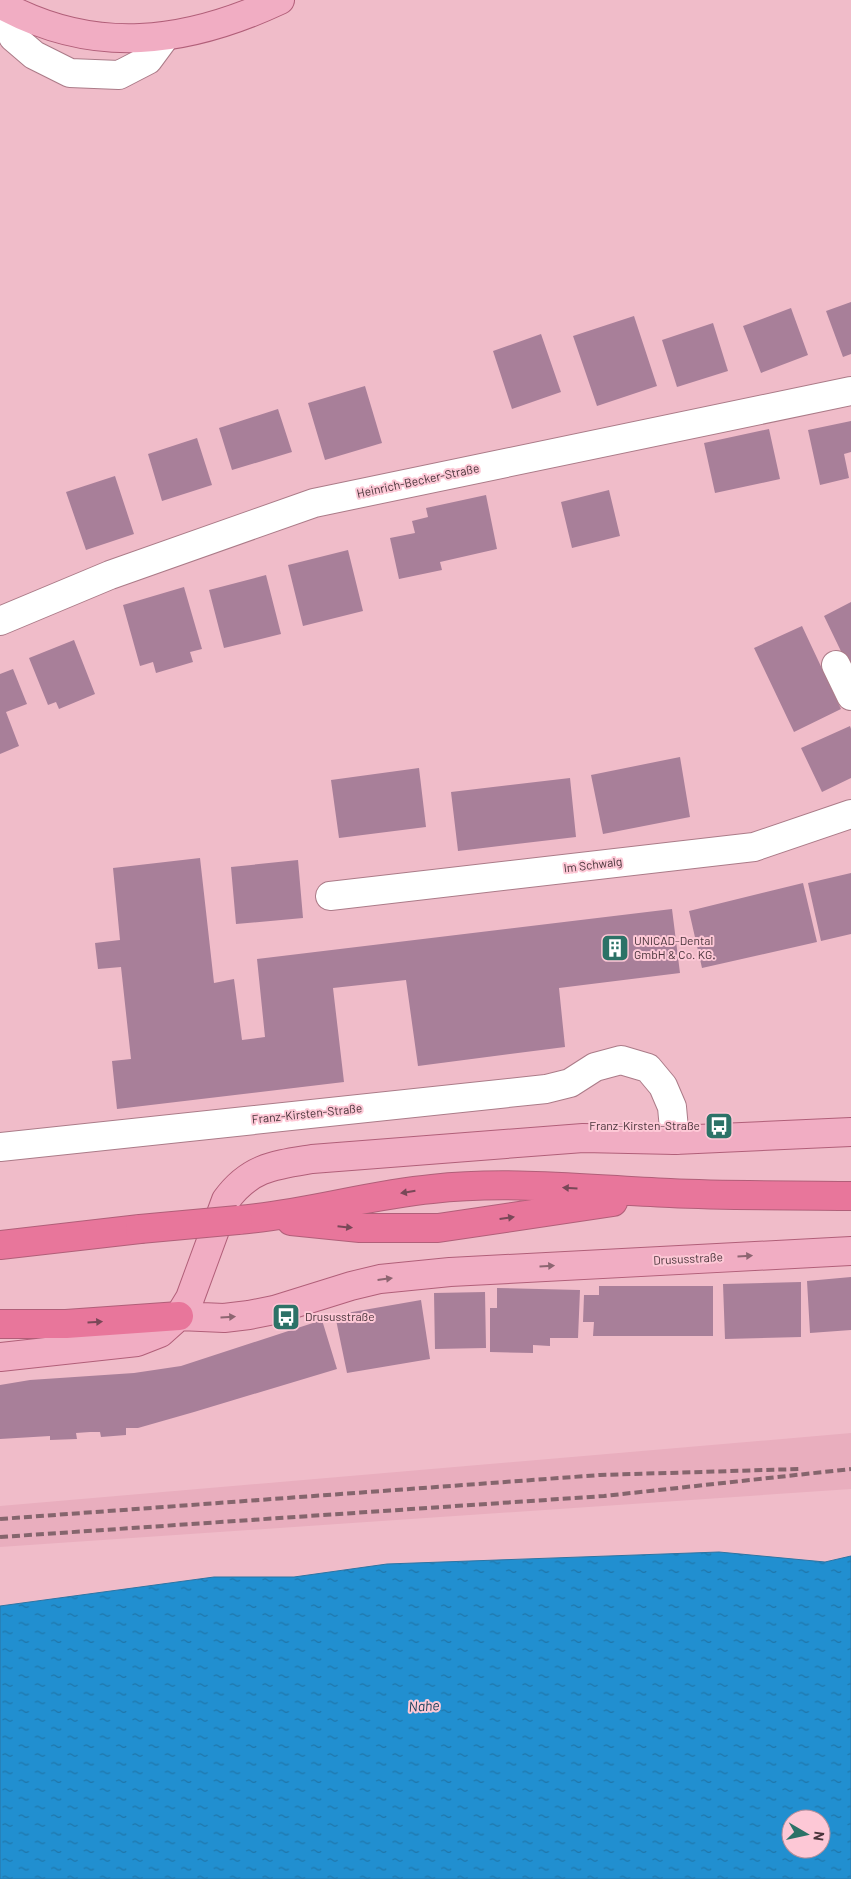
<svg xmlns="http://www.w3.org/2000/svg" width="851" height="1879" font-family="Barlow,sans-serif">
	<defs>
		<pattern id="water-ripples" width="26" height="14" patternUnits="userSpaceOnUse" patternTransform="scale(1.25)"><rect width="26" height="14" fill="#218fd0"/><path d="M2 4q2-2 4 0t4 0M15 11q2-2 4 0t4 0" fill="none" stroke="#1f76aa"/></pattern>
	</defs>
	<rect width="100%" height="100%" fill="#f0bcc9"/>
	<!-- built -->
	<path fill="#e9aebe" d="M 851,1433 L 851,1489 L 0,1547 L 0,1506 Z"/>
	<!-- water -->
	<path fill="url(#water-ripples)" stroke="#2d74a3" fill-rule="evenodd" d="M 719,1552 L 825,1562 L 851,1556 L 851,1879 L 0,1879 L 0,1606 L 214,1577 L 294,1577 L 387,1564 ZM 791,1819 L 821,1819 L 821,1849 L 791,1849 Z"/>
	<!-- building -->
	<path fill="#a87f99" d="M 851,302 L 851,354 L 843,357 L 826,311 Z
		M 791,308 L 808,355 L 761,373 L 743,326 Z
		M 634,316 L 657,386 L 597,406 L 573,336 Z
		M 713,323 L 728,371 L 677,387 L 662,340 Z
		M 541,334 L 561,392 L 512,409 L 493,351 Z
		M 365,386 L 382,443 L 325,460 L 308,403 Z
		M 278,409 L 292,452 L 232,470 L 219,428 Z
		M 851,421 L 851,452 L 844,454 L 849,478 L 820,485 L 808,430 Z
		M 769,429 L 780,479 L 715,493 L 704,443 Z
		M 197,438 L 212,485 L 162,501 L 148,454 Z
		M 115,476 L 134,534 L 86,550 L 66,492 Z
		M 609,490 L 620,536 L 572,548 L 561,502 Z
		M 486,495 L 497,549 L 440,562 L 442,570 L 399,579 L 390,538 L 415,533 L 412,521 L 428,517 L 426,508 Z
		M 348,550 L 363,611 L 303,626 L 288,565 Z
		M 266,575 L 281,634 L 224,648 L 209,590 Z
		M 184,587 L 202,649 L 190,652 L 193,662 L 156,673 L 153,662 L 140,666 L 123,605 Z
		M 851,602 L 851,672 L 824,616 Z
		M 802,626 L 841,709 L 794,732 L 754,648 Z
		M 74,640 L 95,694 L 59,709 L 56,702 L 48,705 L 29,658 Z
		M 13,669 L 27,704 L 6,712 L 19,746 L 0,754 L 0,674 Z
		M 850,726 L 851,729 L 851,778 L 822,792 L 801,748 Z
		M 680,757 L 690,817 L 603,834 L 591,775 Z
		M 419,768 L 426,827 L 339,838 L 331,780 Z
		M 570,778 L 576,837 L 458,851 L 451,792 Z
		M 200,858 L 214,983 L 234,979 L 242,1040 L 265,1037 L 257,959 L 672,909 L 680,973 L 559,988 L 565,1047 L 418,1066 L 406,980 L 333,988 L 344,1082 L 117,1109 L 112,1061 L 131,1059 L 121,967 L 98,969 L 95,943 L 120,940 L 113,868 Z
		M 298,860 L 303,918 L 236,924 L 231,867 Z
		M 851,873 L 851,934 L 821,941 L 808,883 Z
		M 803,883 L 817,942 L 702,968 L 689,911 Z
		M 851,1277 L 851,1330 L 810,1333 L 807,1281 Z
		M 801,1282 L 801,1337 L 725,1339 L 723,1284 Z
		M 599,1286 L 713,1286 L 713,1336 L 593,1336 L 594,1322 L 583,1322 L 584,1295 L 599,1295 Z
		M 497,1288 L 580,1290 L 578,1338 L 550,1338 L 550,1346 L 533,1345 L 533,1353 L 490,1352 L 490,1308 L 497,1308 Z
		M 485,1292 L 486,1348 L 435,1349 L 434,1293 Z
		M 421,1300 L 430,1359 L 347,1373 L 335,1315 Z
		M 322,1320 L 337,1369 L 194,1412 L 138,1428 L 126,1428 L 126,1435 L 101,1437 L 100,1432 L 90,1432 L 76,1433 L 77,1439 L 50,1440 L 50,1436 L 0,1439 L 0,1385 L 30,1380 L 134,1373 L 181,1366 Z"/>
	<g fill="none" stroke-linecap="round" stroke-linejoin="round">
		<defs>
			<path id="minor" d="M 1,5 L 13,37 L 34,55 L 70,73 L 119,75 L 148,60 L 165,37
				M 0,621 L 110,575 L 314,503 L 851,391
				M 836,665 L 851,696
				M 330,896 L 754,847 L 851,814
				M 0,1147 L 546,1089 L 570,1083 L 595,1067 L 621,1060 L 648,1068 L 663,1086 L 672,1107 L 675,1140"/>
			<path id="major" d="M 0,4 C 94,56 186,44 280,0
				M 179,1316 L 224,1318 L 249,1315 L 274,1310 L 351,1286 L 380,1279 L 450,1272 L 851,1251
				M 0,1357 L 137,1342 L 160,1333 L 179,1316 L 190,1298 L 226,1200 C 250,1167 275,1165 312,1159 L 583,1138 L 675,1140 L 851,1132"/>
			<path id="highway" d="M 238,1220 C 303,1215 367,1195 432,1189 C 511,1180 591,1190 670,1193 C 730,1196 791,1195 851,1196
				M 291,1221 L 360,1228 L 438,1228 L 613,1202
				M 0,1245 L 140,1229
				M 0,1324 L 66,1324 L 179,1316"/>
		</defs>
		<!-- minor casing -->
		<use href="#minor" stroke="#ab7b88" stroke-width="30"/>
		<!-- major casing -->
		<use href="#major" stroke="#b15f79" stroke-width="30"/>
		<!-- highway casing -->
		<use href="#highway" stroke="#b15f79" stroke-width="30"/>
		<!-- minor -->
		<use href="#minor" stroke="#fff" stroke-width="28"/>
		<!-- major -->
		<use href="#major" stroke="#f1adc3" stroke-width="28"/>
		<!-- highway -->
		<use href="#highway" stroke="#e8769b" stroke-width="28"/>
		<!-- rail -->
		<path stroke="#85656d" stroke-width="4" stroke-dasharray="8 4" stroke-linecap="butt" d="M 0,1519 L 600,1475 L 799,1469
			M 0,1537 L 604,1496 L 851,1469"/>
		<defs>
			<path id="highway-bridge" d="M 140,1229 L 238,1220"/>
		</defs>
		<!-- highway-bridge casing -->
		<use href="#highway-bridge" stroke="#b15f79" stroke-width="30" stroke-linecap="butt"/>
		<!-- highway-bridge -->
		<use href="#highway-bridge" stroke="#e8769b" stroke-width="28"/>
	</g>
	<!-- one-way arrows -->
	<defs><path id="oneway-solid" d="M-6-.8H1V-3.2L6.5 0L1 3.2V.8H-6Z" transform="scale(1.25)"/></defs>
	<g fill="#794858">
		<use href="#oneway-solid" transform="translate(570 1188) rotate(-177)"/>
		<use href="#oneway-solid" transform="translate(408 1192) rotate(171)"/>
		<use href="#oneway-solid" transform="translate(507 1218) rotate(-8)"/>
		<use href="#oneway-solid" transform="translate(345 1227) rotate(6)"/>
		<use href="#oneway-solid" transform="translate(95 1322) rotate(-4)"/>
	</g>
	<g fill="#8d6571">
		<use href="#oneway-solid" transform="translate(745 1256) rotate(-3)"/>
		<use href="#oneway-solid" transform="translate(547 1266) rotate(-3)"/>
		<use href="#oneway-solid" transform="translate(385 1279) rotate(-7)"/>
		<use href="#oneway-solid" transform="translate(228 1317) rotate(-3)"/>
	</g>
	<!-- icons -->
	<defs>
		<symbol id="building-square" viewBox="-11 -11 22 22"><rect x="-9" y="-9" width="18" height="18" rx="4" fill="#2c7267" stroke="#fdc8d6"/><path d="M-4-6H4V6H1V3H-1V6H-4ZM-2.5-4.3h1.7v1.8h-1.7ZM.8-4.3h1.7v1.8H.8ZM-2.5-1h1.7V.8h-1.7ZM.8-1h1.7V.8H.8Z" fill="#fff"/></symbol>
		<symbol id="bus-square" viewBox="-11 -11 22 22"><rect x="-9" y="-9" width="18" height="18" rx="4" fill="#2c7267" stroke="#fdc8d6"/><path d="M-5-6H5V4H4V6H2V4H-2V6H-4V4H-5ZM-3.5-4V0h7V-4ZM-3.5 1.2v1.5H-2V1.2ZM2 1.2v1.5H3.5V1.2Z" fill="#fff"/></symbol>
	</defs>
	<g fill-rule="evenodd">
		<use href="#building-square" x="599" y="932" width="32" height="32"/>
		<use href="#bus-square" x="703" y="1110" width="32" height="32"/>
		<use href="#bus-square" x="270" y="1301" width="32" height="32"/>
	</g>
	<g text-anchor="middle" stroke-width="4" stroke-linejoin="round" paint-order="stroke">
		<!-- street labels -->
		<g font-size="12" fill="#4a353b" stroke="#fdc8d6">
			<text transform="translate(418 481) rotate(-12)" y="4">Heinrich-Becker-Straße</text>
			<text transform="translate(593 865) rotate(-7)" y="4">Im Schwalg</text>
			<text transform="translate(307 1114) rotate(-6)" y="4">Franz-Kirsten-Straße</text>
			<text transform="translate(688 1259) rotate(-3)" y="4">Drususstraße</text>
		</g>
		<!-- poi labels -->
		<g font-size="12" fill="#4a353b" stroke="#fdc8d6" text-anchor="start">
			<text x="634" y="945">UNICAD-Dental<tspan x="634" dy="14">GmbH &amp; Co. KG.</tspan></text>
			<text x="700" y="1130" text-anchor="end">Franz-Kirsten-Straße</text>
			<text x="305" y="1321">Drususstraße</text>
		</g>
		<!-- water labels -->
		<g font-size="14" font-style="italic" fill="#143d58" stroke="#fdc8d6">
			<text transform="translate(424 1706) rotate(-3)" y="5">Nahe</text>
		</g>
	</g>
	<!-- north arrow -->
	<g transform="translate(806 1834) rotate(99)"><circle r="24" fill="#fdc8d6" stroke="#b58d98"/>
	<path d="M0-4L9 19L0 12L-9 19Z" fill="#2c7267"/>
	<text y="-8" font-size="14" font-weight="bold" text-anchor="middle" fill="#4a353b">N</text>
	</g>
</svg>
